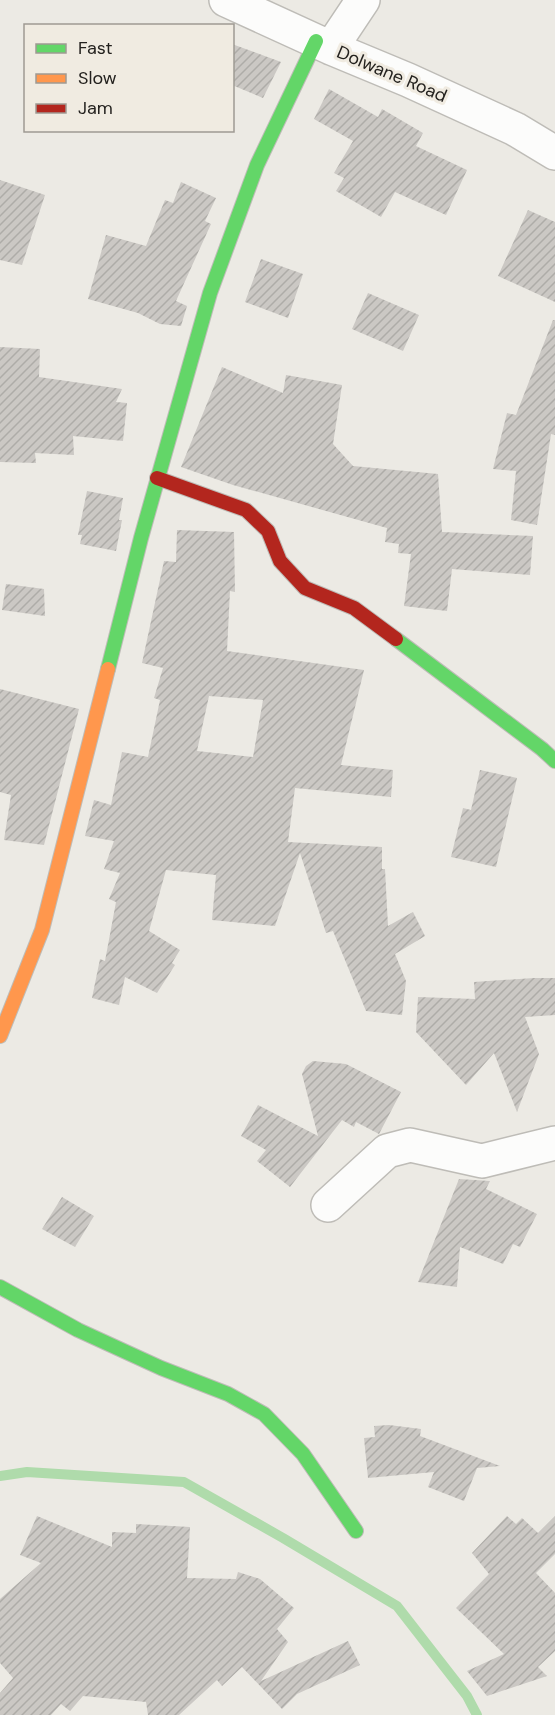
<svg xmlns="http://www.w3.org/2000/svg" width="555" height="1715" font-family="'DM Sans',sans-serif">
	<defs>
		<pattern id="building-hatch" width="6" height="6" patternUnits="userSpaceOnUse" patternTransform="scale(1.5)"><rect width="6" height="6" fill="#cbc8c4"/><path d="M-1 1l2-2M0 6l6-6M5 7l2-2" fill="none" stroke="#aeaca8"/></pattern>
	</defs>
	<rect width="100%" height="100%" fill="#eceae4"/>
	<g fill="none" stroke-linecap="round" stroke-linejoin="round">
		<!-- stream -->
		<path stroke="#afdbab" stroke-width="10" d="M 0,1476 L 27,1472 L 184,1482 L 283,1538 L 397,1606 L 467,1696 L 477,1715"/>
	</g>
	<!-- building -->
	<path fill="url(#building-hatch)" fill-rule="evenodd" d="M 232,44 L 281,62 L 263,98 L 232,85 Z
		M 329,89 L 378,117 L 382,109 L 423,133 L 416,146 L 467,170 L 446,215 L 395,192 L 381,217 L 336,191 L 344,178 L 334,173 L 353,141 L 314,119 Z
		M 0,180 L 45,195 L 22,265 L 0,260 Z
		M 181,182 L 216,198 L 205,221 L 211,224 L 176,301 L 187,306 L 181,326 L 160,324 L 138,313 L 88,299 L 106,235 L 146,246 L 165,200 L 173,203 Z
		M 528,210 L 555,222 L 555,302 L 498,276 Z
		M 261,259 L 303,274 L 288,318 L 245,302 Z
		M 368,293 L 419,315 L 403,351 L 352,329 Z
		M 553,320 L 555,320 L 555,435 L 551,434 L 537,525 L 511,520 L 516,471 L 493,469 L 507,413 L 516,415 Z
		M 0,347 L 40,349 L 39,377 L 122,389 L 116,402 L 127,403 L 123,441 L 73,436 L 74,455 L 35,453 L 36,463 L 0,462 Z
		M 222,367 L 283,393 L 286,375 L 342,385 L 333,444 L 353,466 L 438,474 L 442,532 L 533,536 L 530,575 L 452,569 L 447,611 L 404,606 L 411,554 L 398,553 L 399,544 L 385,542 L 387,528 L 233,485 L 181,467 Z
		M 87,491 L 123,498 L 119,520 L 122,520 L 116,551 L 80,544 L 82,535 L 78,535 Z
		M 177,530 L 234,532 L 235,592 L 230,591 L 227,651 L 364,670 L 341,765 L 393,770 L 391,797 L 295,788 L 288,842 L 382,847 L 382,869 L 385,869 L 388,926 L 413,912 L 425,936 L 395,954 L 406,981 L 402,1015 L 366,1011 L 333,931 L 326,933 L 300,853 L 275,926 L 212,920 L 216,875 L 166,870 L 149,931 L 180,950 L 172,963 L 175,965 L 157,993 L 125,977 L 119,1005 L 92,998 L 100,959 L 105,961 L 116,902 L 109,899 L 120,873 L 104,869 L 114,841 L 85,836 L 94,800 L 111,805 L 122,752 L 148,757 L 160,700 L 154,698 L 163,668 L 142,663 L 164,561 L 176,562 ZM 209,696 L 263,700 L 253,757 L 197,751 Z
		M 6,584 L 44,589 L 45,616 L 2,610 Z
		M 0,689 L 79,709 L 44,845 L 4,840 L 11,795 L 0,792 Z
		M 480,770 L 517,778 L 496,867 L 451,857 L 463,808 L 471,810 Z
		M 534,978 L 555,978 L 555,1015 L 525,1017 L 539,1054 L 517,1112 L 494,1053 L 466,1085 L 416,1032 L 418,997 L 475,999 L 474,982 Z
		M 313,1061 L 346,1064 L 401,1092 L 379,1134 L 356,1122 L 354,1127 L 342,1120 L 290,1187 L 257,1161 L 266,1150 L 241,1136 L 258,1105 L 318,1136 L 302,1074 L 306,1066 Z
		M 459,1179 L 490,1181 L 486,1189 L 537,1214 L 520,1247 L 513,1244 L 503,1264 L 460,1247 L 457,1287 L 418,1282 Z
		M 62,1197 L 94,1216 L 75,1247 L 42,1229 Z
		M 389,1425 L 421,1429 L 420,1436 L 500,1466 L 477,1468 L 464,1501 L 428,1487 L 434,1472 L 368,1478 L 364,1438 L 375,1437 L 374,1426 Z
		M 37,1516 L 112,1547 L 112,1532 L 136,1533 L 136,1524 L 190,1527 L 187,1578 L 236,1579 L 238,1572 L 260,1579 L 294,1608 L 277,1629 L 288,1642 L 261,1681 L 348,1641 L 360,1665 L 297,1694 L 282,1709 L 242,1667 L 222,1686 L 217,1680 L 179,1715 L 148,1715 L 146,1702 L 83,1696 L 70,1711 L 61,1704 L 51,1715 L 0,1715 L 0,1693 L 13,1678 L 0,1663 L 0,1599 L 41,1563 L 20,1555 Z
		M 507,1516 L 516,1524 L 522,1518 L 538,1533 L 555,1516 L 555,1554 L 536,1573 L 555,1593 L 555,1651 L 538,1667 L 547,1676 L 487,1696 L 467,1671 L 504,1654 L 456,1608 L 489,1574 L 472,1553 Z"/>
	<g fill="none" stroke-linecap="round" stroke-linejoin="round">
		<defs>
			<path id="street" d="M 226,0 L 331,48 L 408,80 L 515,129 L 555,153
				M 331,48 L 363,0
				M 328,1205 L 387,1151 L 410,1145 L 482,1161 L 555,1143"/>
			<path id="fast" d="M 396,639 L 542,749 L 555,761
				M 108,669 L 141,538 L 210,293 L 257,165 L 316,41
				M 0,1287 L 78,1330 L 161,1368 L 228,1394 L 264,1414 L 303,1454 L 356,1531"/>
			<path id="slow" d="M 0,1036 L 42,930 L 108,669"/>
			<path id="jam" d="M 157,478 L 246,510 L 268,531 L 280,561 L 305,588 L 354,608 L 396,639"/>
		</defs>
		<!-- street casing -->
		<use href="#street" stroke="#bebcb7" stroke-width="36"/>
		<!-- fast casing -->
		<use href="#fast" stroke="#bebcb7" stroke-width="16"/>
		<!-- slow casing -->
		<use href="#slow" stroke="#bebcb7" stroke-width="16"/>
		<!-- jam casing -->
		<use href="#jam" stroke="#bebcb7" stroke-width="16"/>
		<!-- street -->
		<use href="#street" stroke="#fcfcfb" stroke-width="33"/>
		<!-- fast -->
		<use href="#fast" stroke="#63d668" stroke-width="14"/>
		<!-- slow -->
		<use href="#slow" stroke="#ff974d" stroke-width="14"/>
		<!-- jam -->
		<use href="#jam" stroke="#b3261e" stroke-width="14"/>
	</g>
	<g text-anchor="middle" stroke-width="6" stroke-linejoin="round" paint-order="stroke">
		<!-- street labels -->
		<g font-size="18" fill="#23211e" stroke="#f0ebe1">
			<text transform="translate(392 74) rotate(23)" y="6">Dolwane Road</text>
		</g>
	</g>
	<!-- legend -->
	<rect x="24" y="24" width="210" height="108" fill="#f0ebe1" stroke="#9e9a93" stroke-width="1.5"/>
	<rect x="36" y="44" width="30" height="9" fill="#63d668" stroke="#9e9a93" stroke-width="1.5"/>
	<text x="78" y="54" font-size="18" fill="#23211e">Fast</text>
	<rect x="36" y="74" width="30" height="9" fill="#ff974d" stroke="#9e9a93" stroke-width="1.5"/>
	<text x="78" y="84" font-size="18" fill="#23211e">Slow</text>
	<rect x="36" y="104" width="30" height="9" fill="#b3261e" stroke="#9e9a93" stroke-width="1.5"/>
	<text x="78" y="114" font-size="18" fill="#23211e">Jam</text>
</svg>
